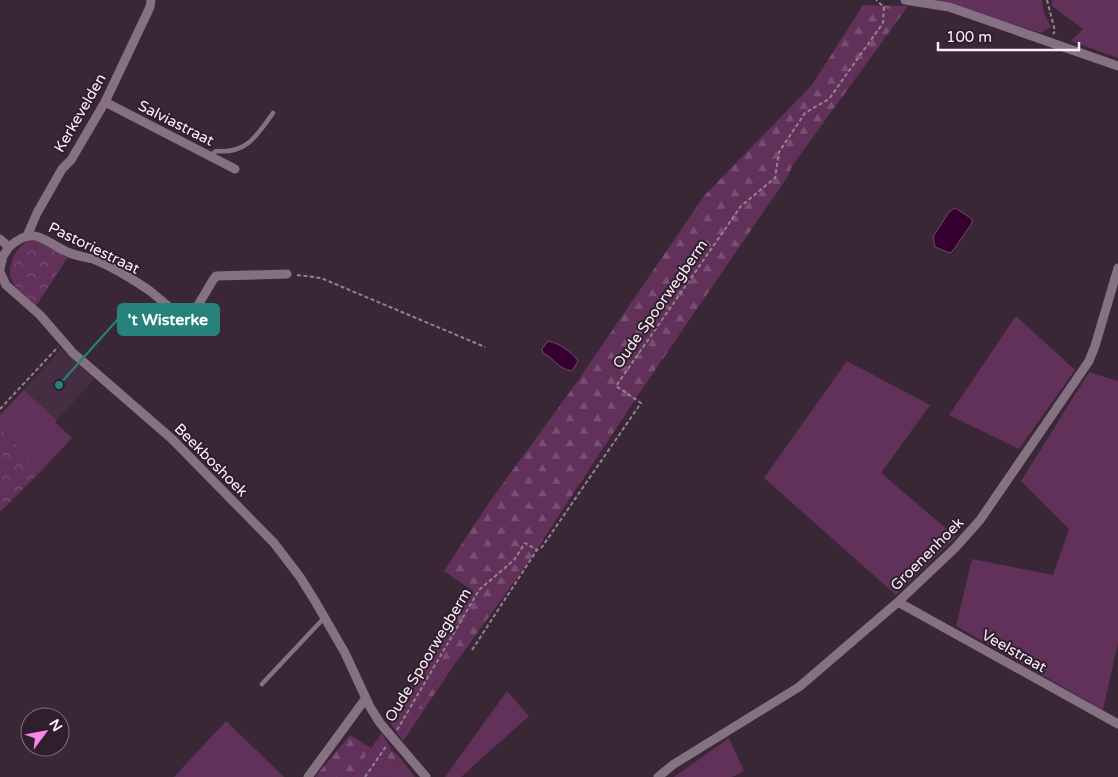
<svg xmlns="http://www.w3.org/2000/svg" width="1118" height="777" font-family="'Varela Round',sans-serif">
	<defs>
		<pattern id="forest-firs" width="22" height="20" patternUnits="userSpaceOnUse" patternTransform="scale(1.25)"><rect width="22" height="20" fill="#61315a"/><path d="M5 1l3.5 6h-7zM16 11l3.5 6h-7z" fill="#794f72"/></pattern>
		<pattern id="park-crowns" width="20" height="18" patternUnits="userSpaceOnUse" patternTransform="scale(1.25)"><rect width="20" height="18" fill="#61315a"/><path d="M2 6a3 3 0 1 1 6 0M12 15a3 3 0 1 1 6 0" fill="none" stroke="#794f72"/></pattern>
	</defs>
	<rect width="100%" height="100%" fill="#3a2736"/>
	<!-- built -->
	<path fill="#462e42" d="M 61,349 L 94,379 L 57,420 L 24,390 Z"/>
	<!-- green -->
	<path fill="#61315a" d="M 935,0 L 1042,0 L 1044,13 L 1051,27 L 1041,33 Z
		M 1052,0 L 1118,0 L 1118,58 L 1071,41 L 1083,29 L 1052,6 Z
		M 1016,316 L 1075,370 L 1019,449 L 949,415 Z
		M 847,361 L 930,405 L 881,473 L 956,537 L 896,595 L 764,478 Z
		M 1089,372 L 1118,381 L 1118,643 L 1103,710 L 956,626 L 972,559 L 1053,575 L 1069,529 L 1021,481 Z
		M 24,390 L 57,420 L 55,422 L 72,438 L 42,470 L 0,429 L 0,415 Z
		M 431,653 L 441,673 L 400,737 L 389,721 Z
		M 507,691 L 529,716 L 461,777 L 445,777 Z
		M 226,721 L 284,777 L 174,777 Z
		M 382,733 L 391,749 L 377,777 L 351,777 Z
		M 729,738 L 744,771 L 732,777 L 674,777 Z
		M 401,759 L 415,777 L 390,777 Z"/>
	<!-- forest -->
	<path fill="url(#forest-firs)" d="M 863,5 L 908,6 L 792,166 L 788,176 L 640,392 L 529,561 L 452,668 L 403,741 L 400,737 L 441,673 L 431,653 L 473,591 L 444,571 L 488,504 L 577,382 L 704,196 L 812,85 Z
		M 350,735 L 371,748 L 351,777 L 315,777 Z
		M 391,749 L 401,759 L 390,777 L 377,777 Z"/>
	<!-- park -->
	<path fill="url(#park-crowns)" d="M 32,240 L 37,241 L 68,257 L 36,306 C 29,298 18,291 13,283 C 4,269 16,243 32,240 Z
		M 0,429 L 42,470 L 0,512 Z"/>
	<!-- water -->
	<path fill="#350030" stroke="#70486c" d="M 955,208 L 972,219 L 972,223 L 954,249 L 950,253 L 935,247 L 933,237 L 949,212 Z
		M 548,341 C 559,343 572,352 578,361 L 572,371 C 558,369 554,358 543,353 L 542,349 Z"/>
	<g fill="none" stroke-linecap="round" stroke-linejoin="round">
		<!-- path -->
		<path stroke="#92828f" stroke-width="2" stroke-dasharray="4 2.5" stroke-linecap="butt" d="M 1047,0 L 1055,31 L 1053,34
			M 297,275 L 321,278 L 485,347
			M 0,409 L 58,347
			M 472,650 L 537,550 L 542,547 L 641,403 L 616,386 L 741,206 L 775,178 L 779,152 L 805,113 L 829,99 L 883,23 L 884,7 L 876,0
			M 397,730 L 479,590 L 514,560 L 525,543 L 537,550
			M 365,777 L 387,745"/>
		<!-- lane -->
		<path stroke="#867182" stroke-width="4.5" d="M 210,156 L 216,151 C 247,154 257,135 273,113
			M 262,684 L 324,618"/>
		<!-- street -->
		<path stroke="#867182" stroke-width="9" d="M 905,0 L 949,7 L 1118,66
			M 105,102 L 235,169
			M 27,236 L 37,213 L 62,169 L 71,160 L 105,102 L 150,7 L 151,0
			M 0,239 L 9,247 L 3,256 L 0,269
			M 9,247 C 35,223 45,243 70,253 C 77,256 85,257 93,259 C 111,266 134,280 150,291 C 162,300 174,314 187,319 L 191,317 L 213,280 L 216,276 L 287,274
			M 0,272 L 6,285 L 40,315 L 73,353 L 172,439 L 274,543 L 300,577 L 315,601 L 345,653 L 370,707 L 380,723 L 426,777
			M 898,602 L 1118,724
			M 308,777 L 366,698
			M 658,777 L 674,764 L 799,687 L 898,602 L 955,548 L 980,520 L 1089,361 L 1095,346 L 1118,268"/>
	</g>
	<g text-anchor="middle" stroke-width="4" stroke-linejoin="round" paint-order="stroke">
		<!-- street labels -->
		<g font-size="15" fill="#fbeff9" stroke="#2f1e2c">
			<text transform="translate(80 113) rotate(-60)" y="5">Kerkevelden</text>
			<text transform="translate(176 123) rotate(27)" y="5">Salviastraat</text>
			<text transform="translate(94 248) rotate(26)" y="5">Pastoriestraat</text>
			<text transform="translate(660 304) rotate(-55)" y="5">Oude Spoorwegberm</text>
			<text transform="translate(211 460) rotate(45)" y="5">Beekboshoek</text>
			<text transform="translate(927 554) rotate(-45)" y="5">Groenenhoek</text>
			<text transform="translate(1014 651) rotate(29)" y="5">Veelstraat</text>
			<text transform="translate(428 655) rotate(-59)" y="5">Oude Spoorwegberm</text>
		</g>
	</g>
	<!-- callouts -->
	<path fill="none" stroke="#27827c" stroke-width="2" d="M59 385L118 319"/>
	<circle fill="#27827c" stroke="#2f1e2c" stroke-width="2" cx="59" cy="385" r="5"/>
	<rect fill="#27827c" stroke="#27827c" stroke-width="2" x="118" y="304" width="101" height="31" rx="5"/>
	<g font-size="16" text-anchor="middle" font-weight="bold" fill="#fff">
		<text x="168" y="325">'t Wisterke</text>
	</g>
	<!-- north arrow -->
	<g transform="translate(45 732) rotate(58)"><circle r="24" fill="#2f1e2c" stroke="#81727e"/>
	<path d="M0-4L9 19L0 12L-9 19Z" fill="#f987e8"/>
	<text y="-8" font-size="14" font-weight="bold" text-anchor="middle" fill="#fbeff9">N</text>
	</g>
	<!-- scale -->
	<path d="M938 42v8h141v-8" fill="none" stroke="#fbeff9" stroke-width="2.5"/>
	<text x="946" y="42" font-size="15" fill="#fbeff9" stroke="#2f1e2c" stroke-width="4" paint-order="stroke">100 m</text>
</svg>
